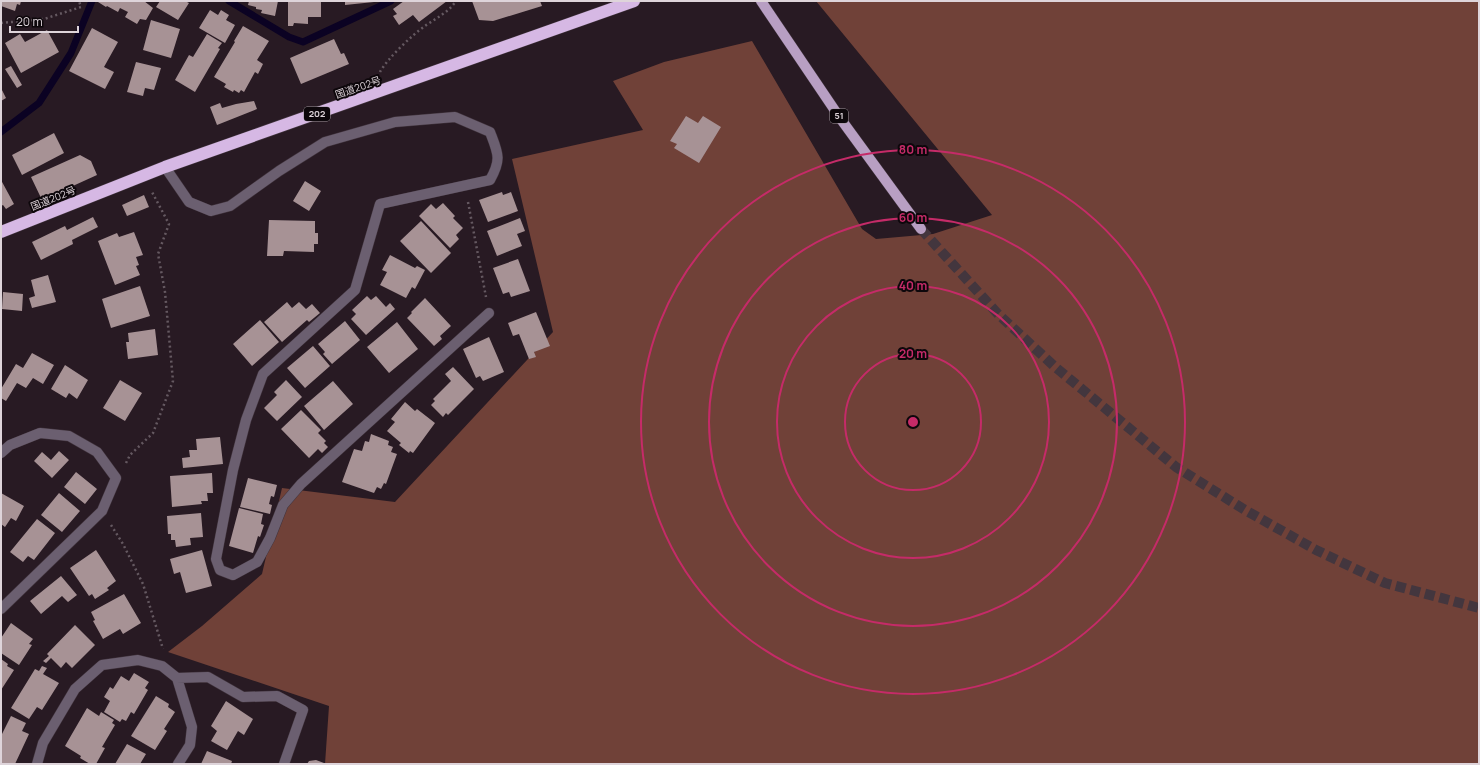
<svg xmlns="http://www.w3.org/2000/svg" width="1480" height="765" font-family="Manrope,'Noto Sans JP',sans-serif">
	<rect width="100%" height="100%" fill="#281a23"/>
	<!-- forest -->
	<path fill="#704138" d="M 816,1 L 1479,1 L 1479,764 L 325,764 L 329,706 L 168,652 L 202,626 L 262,574 L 282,488 L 395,502 L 553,332 L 512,159 L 643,130 L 613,81 L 664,62 L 752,41 L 862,229 L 876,239 L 933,234 L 992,215 Z"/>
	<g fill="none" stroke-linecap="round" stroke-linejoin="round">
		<!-- stream -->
		<path stroke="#0b0223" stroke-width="7" d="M 229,1 L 289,37 L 303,42 L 391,1
			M 1,132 L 39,103 L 71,53 L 92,1"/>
	</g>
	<!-- building -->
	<path fill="#a79295" d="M 1,1 L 21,1 L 20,5 L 17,4 L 15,11 L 1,6 Z
		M 99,1 L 144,1 L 153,8 L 146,20 L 140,19 L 137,24 L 125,17 L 128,12 L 120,8 L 118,12 L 107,6 L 106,7 L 98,2 Z
		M 160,1 L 185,1 L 189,3 L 178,20 L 156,7 Z
		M 249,1 L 278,1 L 275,16 L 261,13 L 262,10 L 256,9 L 256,7 L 248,5 Z
		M 288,1 L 321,1 L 321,17 L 308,17 L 308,24 L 294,23 L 293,26 L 288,26 Z
		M 345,1 L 374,1 L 374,2 L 345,5 Z
		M 404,1 L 447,1 L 419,22 L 413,15 L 399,25 L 393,16 L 397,14 L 393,9 Z
		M 472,1 L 540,1 L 542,6 L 493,21 L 479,20 Z
		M 210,10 L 218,15 L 221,10 L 229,15 L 226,20 L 235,25 L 225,43 L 199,28 Z
		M 151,20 L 180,29 L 171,58 L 143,50 Z
		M 243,26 L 269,41 L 257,60 L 263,64 L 258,74 L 255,72 L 244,92 L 241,90 L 239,93 L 234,90 L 233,92 L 224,87 L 226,84 L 214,77 L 235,42 L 234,41 Z
		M 92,28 L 118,42 L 104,67 L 114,72 L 105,89 L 69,71 Z
		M 47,30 L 59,52 L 21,73 L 5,43 L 20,34 L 25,42 Z
		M 207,34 L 222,43 L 218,48 L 220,49 L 195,92 L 175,80 L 189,55 L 193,57 Z
		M 334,39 L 341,54 L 344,53 L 349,64 L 301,84 L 290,58 Z
		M 136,62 L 161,68 L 154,90 L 145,88 L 143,96 L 127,92 Z
		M 11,66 L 22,85 L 17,88 L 5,69 Z
		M 1,88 L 6,98 L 1,101 Z
		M 254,101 L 257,109 L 217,125 L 210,107 L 220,103 L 222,108 L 236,104 Z
		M 686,116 L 698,123 L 703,116 L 721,127 L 699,163 L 674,148 L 677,144 L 670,141 Z
		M 54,133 L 64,153 L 22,175 L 12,155 Z
		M 80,155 L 91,161 L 97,175 L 42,200 L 31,177 Z
		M 1,180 L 14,204 L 6,209 L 3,205 L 1,206 Z
		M 305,181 L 321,191 L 309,211 L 293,201 Z
		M 502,192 L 503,195 L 511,192 L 518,211 L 488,222 L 479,200 Z
		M 144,195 L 149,207 L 127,216 L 122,205 Z
		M 443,203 L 455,216 L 453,218 L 463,228 L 456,235 L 459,239 L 450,248 L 419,216 L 431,204 L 436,209 Z
		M 93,217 L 98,227 L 72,240 L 73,244 L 41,260 L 32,242 L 65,226 L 67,230 Z
		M 520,218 L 525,231 L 517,234 L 522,246 L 497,256 L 487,231 Z
		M 269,220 L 315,221 L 315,233 L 318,233 L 318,244 L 314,244 L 314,252 L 284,251 L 283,256 L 267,256 Z
		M 421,221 L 451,253 L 431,273 L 400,241 Z
		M 134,232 L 143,255 L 136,257 L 139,265 L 136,266 L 140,275 L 115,285 L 98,241 L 117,233 L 119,237 Z
		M 390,255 L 415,268 L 417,266 L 425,270 L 415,289 L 412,287 L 406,298 L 380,285 L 387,272 L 382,270 Z
		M 518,259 L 530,291 L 511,297 L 509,292 L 503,294 L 493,268 Z
		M 48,275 L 56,302 L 32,308 L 29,298 L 35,296 L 31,280 Z
		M 140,286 L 150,316 L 111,328 L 102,299 Z
		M 3,292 L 23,294 L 22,311 L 2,309 Z
		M 367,296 L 371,300 L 376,296 L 386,307 L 390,303 L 395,309 L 366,335 L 351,319 L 356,314 L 352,310 Z
		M 425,298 L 451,326 L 440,336 L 442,339 L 434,346 L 407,318 L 412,313 L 411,312 Z
		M 287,302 L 292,308 L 299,302 L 306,309 L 312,304 L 320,313 L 309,322 L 307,320 L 282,342 L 264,322 Z
		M 536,312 L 550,346 L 534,352 L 536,357 L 529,359 L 519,334 L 513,336 L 508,323 Z
		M 260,320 L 279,342 L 252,366 L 233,344 Z
		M 345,321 L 360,340 L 332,364 L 323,354 L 325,352 L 318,344 Z
		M 397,322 L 418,349 L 389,373 L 367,347 Z
		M 155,329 L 158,355 L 128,359 L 126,342 L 129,342 L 128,333 Z
		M 489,337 L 504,372 L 483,381 L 480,376 L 476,378 L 463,349 Z
		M 313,346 L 330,366 L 305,388 L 287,368 Z
		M 32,353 L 54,365 L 43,384 L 33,378 L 26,388 L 17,383 L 6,401 L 1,398 L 1,389 L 16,364 L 23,368 Z
		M 65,365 L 88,380 L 77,399 L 69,393 L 66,398 L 51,389 Z
		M 453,367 L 474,389 L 448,415 L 446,413 L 443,417 L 431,405 L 435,401 L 433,399 L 451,381 L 445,374 Z
		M 120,380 L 142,393 L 125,421 L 103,408 Z
		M 286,380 L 302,397 L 277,421 L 264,408 L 277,395 L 274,392 Z
		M 333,381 L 353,404 L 324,430 L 304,406 Z
		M 405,402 L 415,411 L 417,409 L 435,423 L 413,453 L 410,451 L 409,453 L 399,445 L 401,443 L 387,431 L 395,422 L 391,419 Z
		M 301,410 L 321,430 L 318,433 L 326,441 L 324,443 L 328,447 L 322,453 L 318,449 L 309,458 L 281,429 Z
		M 371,434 L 389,441 L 388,445 L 393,447 L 391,452 L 397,454 L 386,484 L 384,483 L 381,489 L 377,487 L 374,493 L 342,482 L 354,449 L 362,451 L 365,441 L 369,442 Z
		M 220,437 L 223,464 L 183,468 L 182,458 L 190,457 L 189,450 L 197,450 L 196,439 Z
		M 59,451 L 69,460 L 52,478 L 34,461 L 42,452 L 51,460 Z
		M 76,472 L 97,489 L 85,504 L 64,487 Z
		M 212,473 L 213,493 L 207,493 L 208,501 L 201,501 L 202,504 L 172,507 L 170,476 Z
		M 248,478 L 277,485 L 274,497 L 271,496 L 269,504 L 272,505 L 270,514 L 240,507 Z
		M 1,493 L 24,506 L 16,521 L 11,518 L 5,527 L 1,524 Z
		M 59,493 L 80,511 L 62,532 L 41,515 Z
		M 239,508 L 263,514 L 261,524 L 264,525 L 260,537 L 258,536 L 253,553 L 229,546 Z
		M 201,513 L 203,537 L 190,538 L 191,545 L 176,547 L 175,540 L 171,540 L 171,534 L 168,534 L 167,516 Z
		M 37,519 L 55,533 L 34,560 L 28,556 L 23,562 L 10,552 Z
		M 96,550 L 116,581 L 107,588 L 109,590 L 95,599 L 92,594 L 89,596 L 70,568 Z
		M 202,550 L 212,586 L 186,593 L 180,572 L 174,574 L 170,559 Z
		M 61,576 L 77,595 L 68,602 L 62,596 L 41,614 L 30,601 Z
		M 124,594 L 141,623 L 123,634 L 120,629 L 103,639 L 93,621 L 95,620 L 91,612 Z
		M 11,623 L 33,639 L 29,644 L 32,645 L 19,665 L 1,653 L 1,638 Z
		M 75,625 L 95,645 L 72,668 L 66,662 L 61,668 L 51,658 L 46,663 L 43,661 L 49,656 L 47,654 Z
		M 1,659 L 8,664 L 7,666 L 14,670 L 1,690 Z
		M 42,666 L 47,668 L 43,674 L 59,683 L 42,710 L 37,707 L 29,719 L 11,708 L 35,669 L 39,671 Z
		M 134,673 L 149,682 L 145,688 L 148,690 L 134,714 L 131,712 L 126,721 L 122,719 L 120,722 L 104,712 L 110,701 L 104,697 L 110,687 L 113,689 L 121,676 L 129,681 Z
		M 156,696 L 169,704 L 168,707 L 175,712 L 164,729 L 167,731 L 155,750 L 131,736 Z
		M 226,701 L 253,719 L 244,735 L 238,731 L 227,750 L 211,741 L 217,731 L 211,726 Z
		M 87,708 L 99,716 L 101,712 L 114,720 L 112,723 L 115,725 L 102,747 L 105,748 L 96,764 L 90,764 L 80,758 L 81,756 L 65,746 Z
		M 11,716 L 26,723 L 22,731 L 29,734 L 15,764 L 3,764 L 1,763 L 1,736 Z
		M 127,744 L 146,754 L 140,764 L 115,764 Z
		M 207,751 L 232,761 L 231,764 L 201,764 Z
		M 316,760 L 324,763 L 323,764 L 307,764 L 309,761 Z"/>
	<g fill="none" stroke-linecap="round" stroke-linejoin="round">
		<!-- major-tunnel -->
		<path stroke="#43363e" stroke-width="10" stroke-dasharray="10 5" stroke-linecap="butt" d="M 921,229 L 998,314 L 1054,366 L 1176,467 L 1245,510 L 1316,550 L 1385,583 L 1479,608"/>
		<defs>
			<path id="minor" d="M 165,167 L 189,202 L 211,211 L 230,206 L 279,171 L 325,142 L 395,122 L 455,117 L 490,132 C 498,153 502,159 490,180 L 380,204 L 355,290 L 263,374 L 246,420 L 233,470 L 216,559 L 220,570 L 233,575 L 257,562 L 270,538 L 283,505 L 301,484 L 489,313
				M 1,453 L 10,445 L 40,433 L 69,436 L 97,452 L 116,478 L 102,511 L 1,609
				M 177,678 L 208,677 L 243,697 L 277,696 L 303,710 L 284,764
				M 37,764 L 43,743 L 75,689 L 102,665 L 138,660 L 162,666 L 177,678 L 192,727 L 190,745 L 178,764"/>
			<path id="major" d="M 761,1 L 840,118 L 921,229"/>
			<path id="highway" d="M 1,232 L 165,167 L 634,1"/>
		</defs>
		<!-- minor casing -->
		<use href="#minor" stroke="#41343d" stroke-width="11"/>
		<!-- major casing -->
		<use href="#major" stroke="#41343d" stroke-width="11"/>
		<!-- highway casing -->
		<use href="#highway" stroke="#41343d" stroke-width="13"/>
		<!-- path -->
		<path stroke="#655961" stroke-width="2.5" stroke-dasharray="2 3" stroke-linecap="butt" d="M 1,23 L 44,19 L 81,7 L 79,1
			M 380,72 C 387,59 412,35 425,26 C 436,18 448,13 456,1
			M 468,202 L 486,297
			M 126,463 L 130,455 L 153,433 L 173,381 L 165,292 L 158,254 L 169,224 L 152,192
			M 111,525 L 123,544 L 143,584 L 163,649"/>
		<!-- minor -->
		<use href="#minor" stroke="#6b5f70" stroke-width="10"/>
		<!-- major -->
		<use href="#major" stroke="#b89fc3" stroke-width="10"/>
		<!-- highway -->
		<use href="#highway" stroke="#d6b8e4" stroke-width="12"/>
	</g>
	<!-- distance rings -->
	<g fill="none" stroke="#c52b68" stroke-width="2">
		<circle cx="913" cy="422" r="68"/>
		<circle cx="913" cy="422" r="136"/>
		<circle cx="913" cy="422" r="204"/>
		<circle cx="913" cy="422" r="272"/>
	</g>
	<g text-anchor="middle" stroke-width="4" stroke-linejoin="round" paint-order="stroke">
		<!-- shield labels -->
		<g fill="#0d070b" stroke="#9f969c" stroke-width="1">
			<rect x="304" y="107" width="26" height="14" rx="3"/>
			<rect x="830" y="109" width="18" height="14" rx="3"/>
		</g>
		<g font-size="9" font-weight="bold" fill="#ded4da">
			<text x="317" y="117">202</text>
			<text x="839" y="119">51</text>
		</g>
		<!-- street labels -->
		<g font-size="10" fill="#ded4da" stroke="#0d070b">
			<text transform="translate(358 87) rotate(-19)" y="4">国道202号</text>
			<text transform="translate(53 198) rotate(-22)" y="4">国道202号</text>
		</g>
	</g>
	<circle cx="913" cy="422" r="6" fill="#c52b68" stroke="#0d070b" stroke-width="2"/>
	<g font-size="12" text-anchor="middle" font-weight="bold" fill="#c52b68" stroke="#0d070b" stroke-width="4" stroke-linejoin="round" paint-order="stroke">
		<text x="913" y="154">80 m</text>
		<text x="913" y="222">60 m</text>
		<text x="913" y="290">40 m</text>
		<text x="913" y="358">20 m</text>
	</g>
	<!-- border -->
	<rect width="1480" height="765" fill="none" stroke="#ded4da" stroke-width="4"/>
	<!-- scale -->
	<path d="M10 26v6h68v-6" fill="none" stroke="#ded4da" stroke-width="2"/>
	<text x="16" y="26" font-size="12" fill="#ded4da" stroke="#0d070b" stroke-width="3" paint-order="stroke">20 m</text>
</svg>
